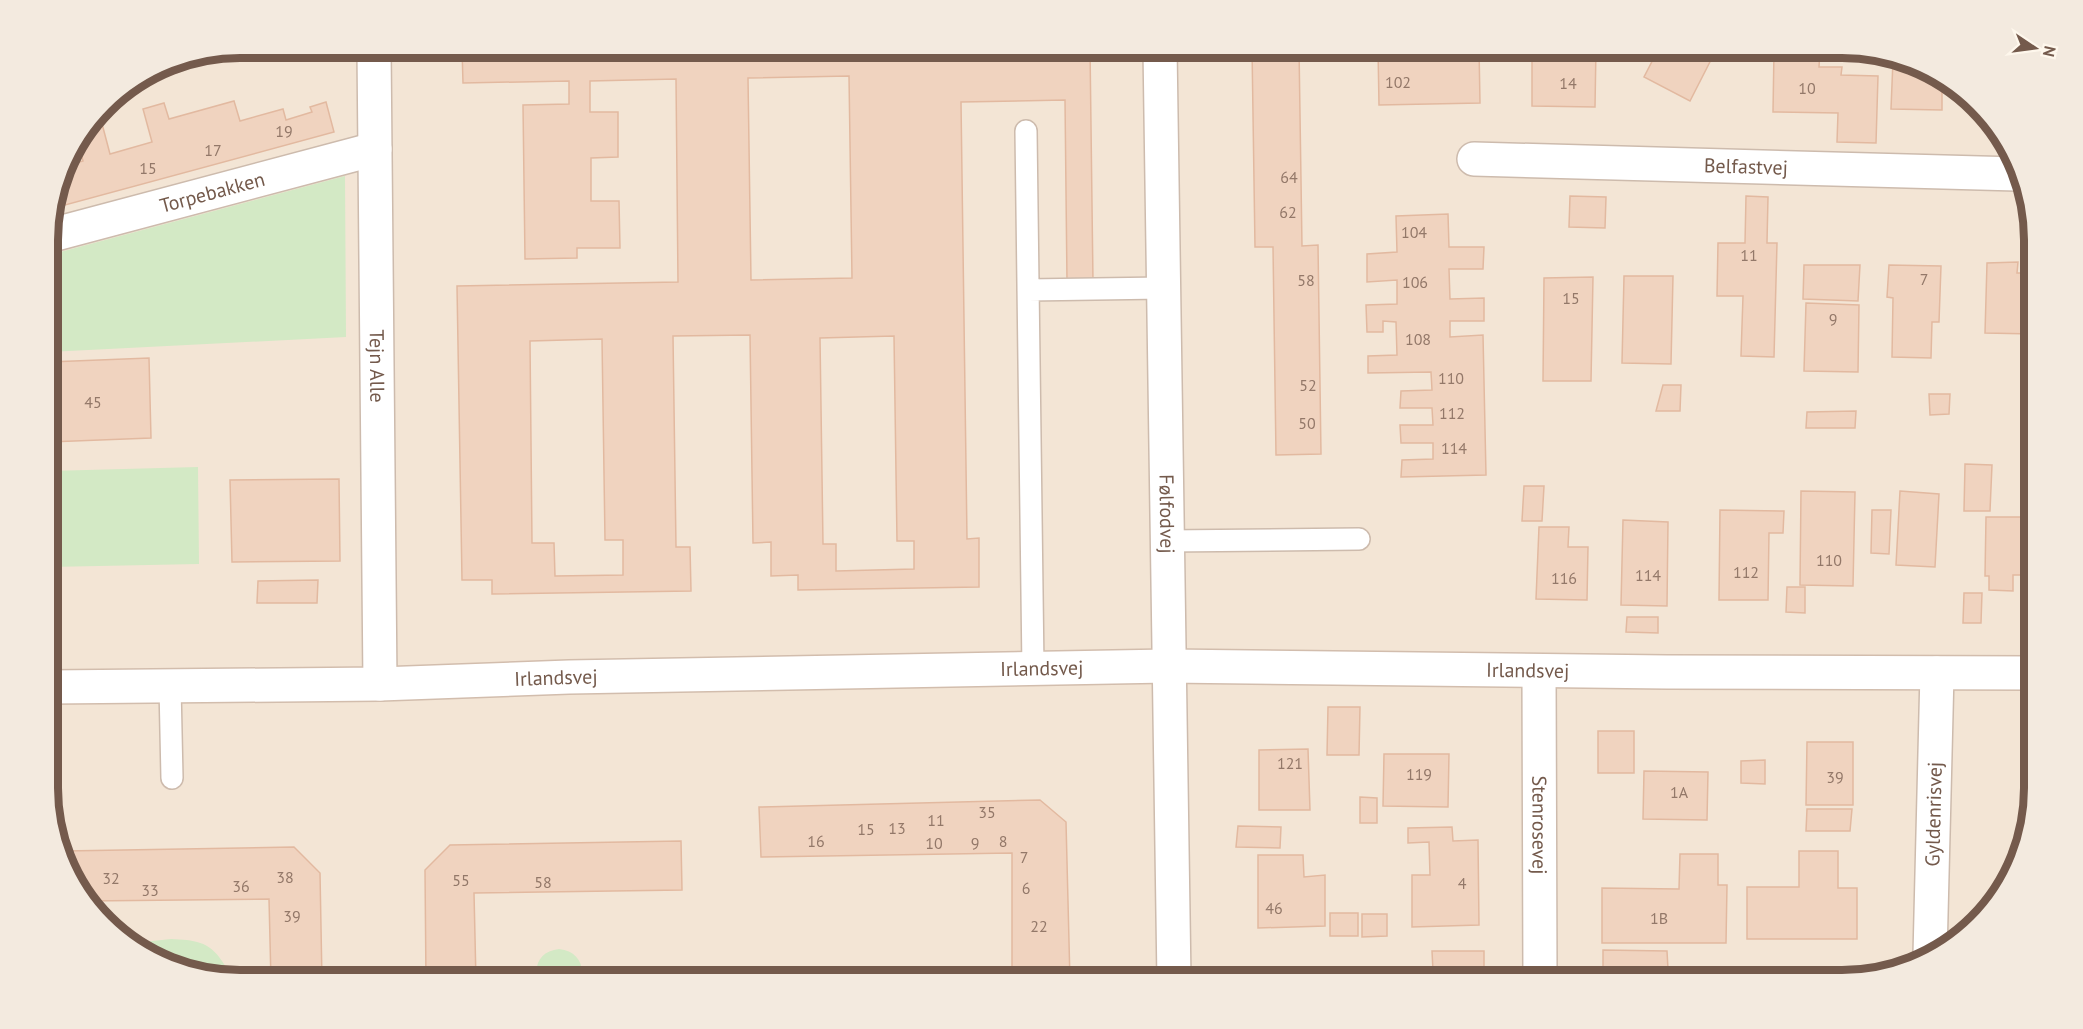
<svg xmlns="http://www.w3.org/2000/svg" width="2083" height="1029" font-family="'PT Sans',sans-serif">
	<rect width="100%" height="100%" fill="#fcf3e6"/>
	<!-- residential -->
	<path fill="#f3e5d5" d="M 241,48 L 1842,48 L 1927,68 L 2002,133 L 2033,216 L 2035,788 L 2015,873 L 1949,949 L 1854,981 L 241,981 L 156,961 L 88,905 L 50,814 L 48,228 L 68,156 L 113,96 L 167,63 Z"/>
	<!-- green -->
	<path fill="#d3e9c5" d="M 345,176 L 346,337 L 49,352 L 49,255 Z
		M 198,467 L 199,564 L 49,567 L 49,471 Z
		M 171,939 C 194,940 209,941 222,961 C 226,967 229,971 230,978 L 156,961 L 134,943 Z
		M 559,949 C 577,951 585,964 581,981 L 538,981 C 533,964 541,951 559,949 Z"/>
	<!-- building -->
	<path fill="#f0d3bf" stroke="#e2b9a0" stroke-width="1.5" fill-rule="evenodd" d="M 462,48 L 1090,48 L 1093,282 L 1067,282 L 1065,100 L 961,102 L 967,539 L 979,538 L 979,587 L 798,590 L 798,575 L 771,576 L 771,542 L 753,543 L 750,335 L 673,336 L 676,547 L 690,547 L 691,591 L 492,594 L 492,580 L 462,580 L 457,286 L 678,282 L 676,79 L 590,81 L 590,112 L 618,112 L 618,157 L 591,158 L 591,201 L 619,201 L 620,248 L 577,248 L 577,258 L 525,259 L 523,105 L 569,104 L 569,81 L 463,83 ZM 849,76 L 852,278 L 751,280 L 748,78 ZM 894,336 L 897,541 L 914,541 L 914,569 L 836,571 L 836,544 L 823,544 L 820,338 ZM 602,339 L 605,540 L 623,540 L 623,575 L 555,576 L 554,543 L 532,543 L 530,341 Z
		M 1252,48 L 1299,48 L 1302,246 L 1318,245 L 1321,454 L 1276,455 L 1273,247 L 1255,247 Z
		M 1378,48 L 1479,48 L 1480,103 L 1379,105 Z
		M 1532,48 L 1596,48 L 1595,107 L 1532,106 Z
		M 1659,48 L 1717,48 L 1690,101 L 1644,77 Z
		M 1774,51 L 1820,51 L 1819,67 L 1842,67 L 1841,75 L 1878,76 L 1876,143 L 1837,142 L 1838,113 L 1773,112 Z
		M 1893,60 L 1927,68 L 1942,81 L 1942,110 L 1891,109 Z
		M 234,101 L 240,121 L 283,109 L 286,120 L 312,112 L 310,107 L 326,102 L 334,132 L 54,208 L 65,166 L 83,161 L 78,143 L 93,122 L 101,120 L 110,154 L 152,142 L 143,109 L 164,103 L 169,119 Z
		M 1570,196 L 1606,197 L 1605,228 L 1569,227 Z
		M 1746,196 L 1768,197 L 1767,243 L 1777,243 L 1774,357 L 1741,356 L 1743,296 L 1717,296 L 1718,243 L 1745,243 Z
		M 1448,214 L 1449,247 L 1484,247 L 1483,269 L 1449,269 L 1450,299 L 1484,298 L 1484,321 L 1450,321 L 1450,337 L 1483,335 L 1486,475 L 1401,477 L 1402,460 L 1433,459 L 1433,443 L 1401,443 L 1400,425 L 1433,425 L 1432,408 L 1400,408 L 1401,391 L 1432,390 L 1431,372 L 1368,373 L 1368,356 L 1397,355 L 1396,322 L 1383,321 L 1383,332 L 1367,332 L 1366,305 L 1397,304 L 1397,280 L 1367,282 L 1367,254 L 1397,252 L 1396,216 Z
		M 2018,262 L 2017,273 L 2034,273 L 2034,334 L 1985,333 L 1987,263 Z
		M 1804,265 L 1860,265 L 1858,301 L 1803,299 Z
		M 1889,265 L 1941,266 L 1939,322 L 1932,322 L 1931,358 L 1892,357 L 1893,298 L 1887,297 Z
		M 1624,276 L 1673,276 L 1671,364 L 1622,363 Z
		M 1593,277 L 1591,381 L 1543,381 L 1544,278 Z
		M 1806,303 L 1859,305 L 1858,372 L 1804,371 Z
		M 149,358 L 151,438 L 49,442 L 49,362 Z
		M 1663,385 L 1681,385 L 1680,411 L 1656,411 Z
		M 1929,394 L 1950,394 L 1949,414 L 1930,415 Z
		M 1856,411 L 1855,428 L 1806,428 L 1807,412 Z
		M 1965,464 L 1992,465 L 1990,511 L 1964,511 Z
		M 339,479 L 340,561 L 232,562 L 230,480 Z
		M 1524,486 L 1544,486 L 1542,521 L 1522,521 Z
		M 1801,491 L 1855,492 L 1853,586 L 1800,585 Z
		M 1900,491 L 1939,494 L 1935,567 L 1896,565 Z
		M 1720,510 L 1784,511 L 1783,533 L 1769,533 L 1768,600 L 1719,600 Z
		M 1872,510 L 1891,510 L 1889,554 L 1871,553 Z
		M 1986,517 L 2034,517 L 2034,575 L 2013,575 L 2013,591 L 1989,590 L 1989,576 L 1985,576 Z
		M 1623,520 L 1668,522 L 1667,606 L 1621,605 Z
		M 1539,527 L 1569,527 L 1568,547 L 1588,547 L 1587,600 L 1536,599 Z
		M 318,580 L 317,603 L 257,603 L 258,581 Z
		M 1787,587 L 1805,587 L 1805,613 L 1786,612 Z
		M 1964,593 L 1982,593 L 1981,623 L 1963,623 Z
		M 1627,617 L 1658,617 L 1658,633 L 1626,632 Z
		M 1328,707 L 1360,707 L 1359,755 L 1327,755 Z
		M 1598,731 L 1634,731 L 1634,773 L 1598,773 Z
		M 1807,742 L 1853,742 L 1853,805 L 1806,805 Z
		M 1308,749 L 1310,810 L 1259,810 L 1259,750 Z
		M 1384,754 L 1449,754 L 1448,807 L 1383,806 Z
		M 1765,760 L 1765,784 L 1741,783 L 1741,761 Z
		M 1644,771 L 1708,772 L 1707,820 L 1643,819 Z
		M 1360,797 L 1377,798 L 1377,823 L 1360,823 Z
		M 1040,800 L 1066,822 L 1070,981 L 876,981 L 1012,978 L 1012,853 L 761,857 L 759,807 Z
		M 1807,809 L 1852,809 L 1850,831 L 1806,831 Z
		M 1238,826 L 1281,827 L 1280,848 L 1236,847 Z
		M 1452,827 L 1453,841 L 1478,840 L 1479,925 L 1412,927 L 1412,875 L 1430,875 L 1429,842 L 1408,843 L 1408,828 Z
		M 681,841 L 682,890 L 474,893 L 476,981 L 426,981 L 425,870 L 450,845 Z
		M 294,847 L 320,873 L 322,981 L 271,981 L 269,899 L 86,901 L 65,851 Z
		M 1799,851 L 1838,851 L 1838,888 L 1857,888 L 1857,939 L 1747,939 L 1747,887 L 1799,887 Z
		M 1680,854 L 1718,854 L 1718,885 L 1727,885 L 1726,943 L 1602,943 L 1602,888 L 1679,889 Z
		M 1258,855 L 1303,855 L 1304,877 L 1325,875 L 1325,926 L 1258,928 Z
		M 1330,913 L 1358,913 L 1358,936 L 1330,936 Z
		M 1362,914 L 1387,914 L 1387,936 L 1362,937 Z
		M 1603,950 L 1667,951 L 1668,969 L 1647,969 L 1648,981 L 1603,981 Z
		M 1432,951 L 1484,951 L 1484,981 L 1412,981 L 1412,973 L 1433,971 Z
		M 826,969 L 826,981 L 729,981 L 729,970 Z
		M 1293,972 L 1342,972 L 1342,981 L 1293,981 Z"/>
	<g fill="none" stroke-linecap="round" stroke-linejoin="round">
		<defs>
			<path id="lane" d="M 1026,131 L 1033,669
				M 1028,290 L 1163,288
				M 1166,541 L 1359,539
				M 170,686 L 172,778"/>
			<g id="street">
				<path id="s1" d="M 374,48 L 380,684"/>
				<path id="s2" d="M 1160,48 L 1174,981"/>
				<path id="s3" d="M 1474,159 L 2017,174"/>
				<path id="s4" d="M 48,236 L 375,149"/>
				<path id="s5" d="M 1539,671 L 1540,981"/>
				<path id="s6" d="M 1930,955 L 1937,673"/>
			</g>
			<g id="secondary">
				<path id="s7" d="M 49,687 L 380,684 L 569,677 L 1168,666 L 1667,672 L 2035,673"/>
			</g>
		</defs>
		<!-- lane casing -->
		<use href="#lane" stroke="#cdbbad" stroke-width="24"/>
		<!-- street casing -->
		<use href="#street" stroke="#cdbbad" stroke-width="36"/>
		<!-- secondary casing -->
		<use href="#secondary" stroke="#d2bdad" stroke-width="36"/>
		<!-- lane -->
		<use href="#lane" stroke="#fff" stroke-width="21"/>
		<!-- street -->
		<use href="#street" stroke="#fff" stroke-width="33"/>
		<!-- secondary -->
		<use href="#secondary" stroke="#fff" stroke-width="33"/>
	</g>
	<g text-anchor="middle" stroke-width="6" stroke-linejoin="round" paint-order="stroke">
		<!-- number labels -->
		<g font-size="16" fill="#937869">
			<text x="1398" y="88">102</text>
			<text x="1568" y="89">14</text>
			<text x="1807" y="94">10</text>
			<text x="284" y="137">19</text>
			<text x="213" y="156">17</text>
			<text x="148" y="174">15</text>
			<text x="1289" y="183">64</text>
			<text x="1288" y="218">62</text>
			<text x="1414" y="238">104</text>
			<text x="1749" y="261">11</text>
			<text x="1924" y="285">7</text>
			<text x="1306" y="286">58</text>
			<text x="1415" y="288">106</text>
			<text x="1571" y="304">15</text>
			<text x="1833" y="325">9</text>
			<text x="1418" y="345">108</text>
			<text x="1451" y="384">110</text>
			<text x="1308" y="391">52</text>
			<text x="93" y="408">45</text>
			<text x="1452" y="419">112</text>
			<text x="1307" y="429">50</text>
			<text x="1454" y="454">114</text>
			<text x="1829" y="566">110</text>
			<text x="1746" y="578">112</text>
			<text x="1648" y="581">114</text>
			<text x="1564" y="584">116</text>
			<text x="1290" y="769">121</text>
			<text x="1419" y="780">119</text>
			<text x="1835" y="783">39</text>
			<text x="1679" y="798">1A</text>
			<text x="987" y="818">35</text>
			<text x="936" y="826">11</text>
			<text x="897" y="834">13</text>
			<text x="866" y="835">15</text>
			<text x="816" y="847">16</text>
			<text x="1003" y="847">8</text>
			<text x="934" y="849">10</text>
			<text x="975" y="849">9</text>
			<text x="1024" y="863">7</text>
			<text x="285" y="883">38</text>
			<text x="111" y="884">32</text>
			<text x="461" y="886">55</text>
			<text x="543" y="888">58</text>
			<text x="1462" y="889">4</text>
			<text x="241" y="892">36</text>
			<text x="1026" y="894">6</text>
			<text x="150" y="896">33</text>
			<text x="1274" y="914">46</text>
			<text x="292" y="922">39</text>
			<text x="1659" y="924">1B</text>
			<text x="1039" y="932">22</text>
		</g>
		<!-- street labels -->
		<g font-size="20" fill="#745a4c" stroke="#fef7ec">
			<text dy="7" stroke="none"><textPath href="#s3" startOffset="272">Belfastvej</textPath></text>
			<text dy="7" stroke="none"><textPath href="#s4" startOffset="170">Torpebakken</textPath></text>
			<text dy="7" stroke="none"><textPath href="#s1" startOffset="318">Tejn Alle</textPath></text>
			<text dy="7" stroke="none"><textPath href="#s2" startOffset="466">Følfodvej</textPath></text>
			<text dy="7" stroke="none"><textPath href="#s7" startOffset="993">Irlandsvej</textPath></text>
			<text dy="7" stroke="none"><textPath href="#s7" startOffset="1479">Irlandsvej</textPath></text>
			<text dy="7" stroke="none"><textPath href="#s7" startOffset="507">Irlandsvej</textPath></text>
			<text dy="7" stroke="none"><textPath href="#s6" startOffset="141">Gyldenrisvej</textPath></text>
			<text dy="7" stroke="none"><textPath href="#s5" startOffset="154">Stenrosevej</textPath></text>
		</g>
	</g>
	<!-- crop -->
	<path d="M0 0H2083V1029H0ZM240 58H1842A182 182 0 0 1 2024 240V788A182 182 0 0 1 1842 970H240A182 182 0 0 1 58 788V240A182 182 0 0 1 240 58Z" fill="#f3eadf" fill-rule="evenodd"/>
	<path fill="none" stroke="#745a4c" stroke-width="8" d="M240 58H1842A182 182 0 0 1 2024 240V788A182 182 0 0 1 1842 970H240A182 182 0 0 1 58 788V240A182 182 0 0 1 240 58Z"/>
	<!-- north arrow -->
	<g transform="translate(2035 48) rotate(103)" stroke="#fef7ec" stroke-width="4.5" paint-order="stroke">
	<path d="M0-4.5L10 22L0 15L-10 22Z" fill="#745a4c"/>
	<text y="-9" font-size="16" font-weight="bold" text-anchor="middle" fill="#745a4c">N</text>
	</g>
</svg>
